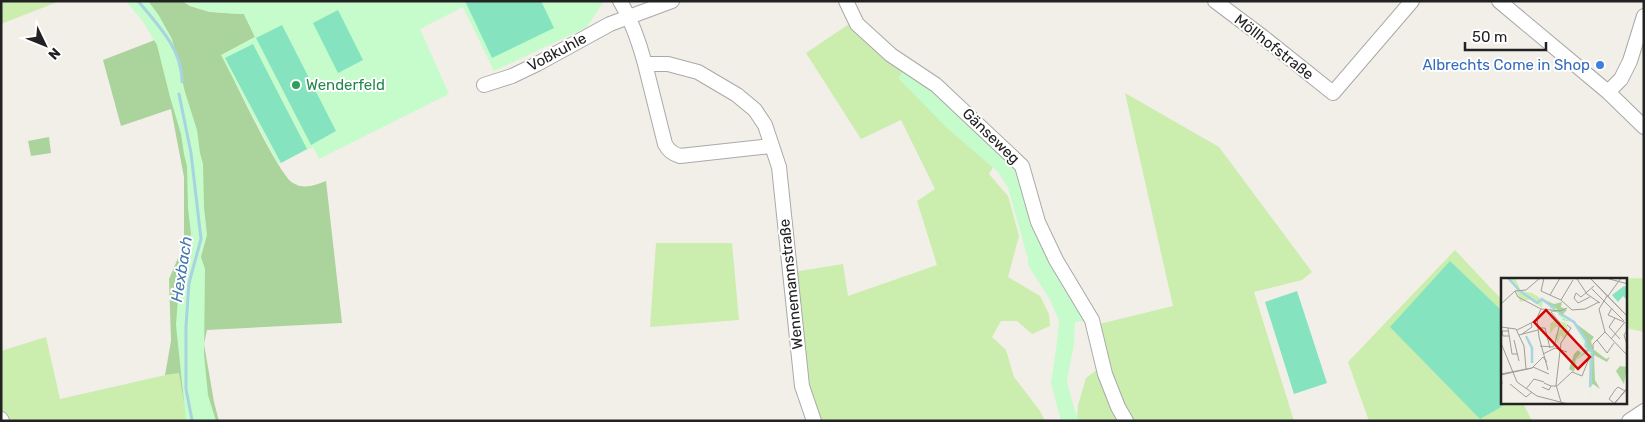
<svg xmlns="http://www.w3.org/2000/svg" width="1645" height="422" font-family="Rubik,sans-serif">
	<rect width="100%" height="100%" fill="#f2efe8"/>
	<!-- grass -->
	<path fill="#cbedae" d="M 1,1 L 60,1 L 1,24 Z
		M 858,18 L 1007,144 L 989,174 L 1008,196 L 1019,236 L 1008,277 L 1040,296 L 1049,314 L 1050,326 L 1032,334 L 1017,321 L 1001,321 L 992,337 L 1006,350 L 1014,377 L 1040,411 L 1045,421 L 809,421 L 787,273 L 843,264 L 848,296 L 937,265 L 917,201 L 935,189 L 901,120 L 861,139 L 806,53 Z
		M 1125,93 L 1219,147 L 1312,272 L 1302,280 L 1254,292 L 1294,421 L 1077,421 L 1078,405 L 1086,378 L 1099,368 L 1087,327 L 1173,306 Z
		M 656,243 L 732,243 L 739,320 L 650,327 Z
		M 1455,250 L 1502,300 L 1502,403 L 1523,403 L 1532,421 L 1369,421 L 1348,362 Z
		M 1644,278 L 1644,332 L 1626,328 L 1626,280 L 1614,279 Z
		M 46,337 L 60,399 L 179,372 L 187,421 L 6,421 L 1,414 L 1,351 Z"/>
	<!-- forest -->
	<path fill="#abd39c" d="M 132,1 L 182,1 L 190,6 L 210,12 L 244,14 L 255,37 L 222,55 C 232,75 279,176 293,183 C 304,190 315,185 326,181 L 342,323 L 207,330 L 204,344 L 214,402 L 219,421 L 187,421 L 179,373 L 165,375 L 171,341 L 169,279 L 184,244 L 184,177 L 171,109 L 121,126 L 103,60 L 160,38 Z
		M 49,137 L 51,153 L 31,156 L 28,141 Z"/>
	<!-- park -->
	<path fill="#c6fccb" d="M 126,1 L 148,1 L 158,14 L 172,39 L 185,92 L 197,130 L 200,153 L 203,164 L 204,207 L 207,235 L 201,257 L 205,269 L 204,355 L 208,395 L 216,421 L 186,421 L 176,325 L 179,285 L 191,234 L 188,208 L 187,166 L 184,154 L 181,134 L 170,97 L 157,45 L 144,23 Z
		M 182,1 L 604,1 L 587,27 L 494,71 L 463,7 L 420,29 L 449,94 L 319,159 L 313,147 L 278,164 L 221,55 L 255,37 L 244,14 C 222,13 201,13 182,1 Z
		M 906,68 L 1013,159 L 1089,320 L 1075,322 L 1074,344 L 1067,381 L 1074,408 L 1079,421 L 1061,421 L 1051,383 L 1057,342 L 1059,320 L 1050,300 L 1028,265 L 1028,259 L 1008,188 L 998,172 L 947,128 L 898,78 Z"/>
	<!-- pitch -->
	<path fill="#85e3c0" d="M 465,1 L 541,1 L 554,28 L 492,58 Z
		M 338,10 L 363,60 L 338,73 L 313,23 Z
		M 282,25 L 336,131 L 311,145 L 256,38 Z
		M 253,44 L 307,149 L 281,163 L 225,58 Z
		M 1450,261 L 1502,311 L 1502,403 L 1508,403 L 1480,419 L 1390,327 Z
		M 1297,291 L 1327,383 L 1294,394 L 1265,302 Z"/>
	<g fill="none" stroke-linecap="round" stroke-linejoin="round">
		<!-- stream -->
		<path stroke="#a8d3e1" stroke-width="3" d="M 138,1 C 157,24 183,50 182,82
			M 179,94 L 191,153 L 201,239 L 189,283 L 186,326 L 186,389 L 192,420"/>
		<defs>
			<path id="minor" d="M 620,1 C 632,21 639,42 645,64 L 668,64 L 698,72 L 737,95 L 755,110 L 765,125 L 779,167 L 802,386 L 814,421
				M 846,1 L 857,24 L 891,55 L 936,85 L 1022,166 L 1038,222 L 1056,260 L 1092,320 L 1105,374 L 1118,407 L 1126,421
				M 1215,1 L 1263,37 L 1333,93 L 1412,1
				M 1499,1 L 1608,92 L 1644,127
				M 645,64 L 665,144 C 668,150 673,154 680,156 L 771,146
				M 484,85 L 512,76 L 537,64 L 610,24 L 672,1
				M 1608,92 L 1621,79 L 1630,61 L 1644,16
				M 1,419 L 2,421
				M 1629,421 L 1644,411"/>
		</defs>
		<!-- minor casing -->
		<use href="#minor" stroke="#a9a9a9" stroke-width="16"/>
		<!-- minor -->
		<use href="#minor" stroke="#fff" stroke-width="14"/>
	</g>
	<!-- markers -->
	<circle fill="#3f7fe0" stroke="#fff" stroke-width="2" cx="1600" cy="65" r="5"/>
	<circle fill="#2e9e5b" stroke="#fff" stroke-width="2" cx="296" cy="85" r="5"/>
	<g text-anchor="middle" stroke-width="4" stroke-linejoin="round" paint-order="stroke">
		<!-- street labels -->
		<g font-size="15" fill="#222" stroke="#fff">
			<text transform="translate(1274 47) rotate(38)" y="5">Möllhofstraße</text>
			<text transform="translate(557 52) rotate(-28)" y="5">Voßkuhle</text>
			<text transform="translate(991 136) rotate(44)" y="5">Gänseweg</text>
			<text transform="translate(791 284) rotate(-96)" y="5">Wennemannstraße</text>
		</g>
		<!-- shop labels -->
		<g font-size="15" fill="#366cbe" stroke="#fff" text-anchor="end">
			<text x="1590" y="70">Albrechts Come in Shop</text>
		</g>
		<!-- leisure labels -->
		<g font-size="15" fill="#27864d" stroke="#fff" text-anchor="start">
			<text x="306" y="90">Wenderfeld</text>
		</g>
		<!-- water labels -->
		<g font-size="16" font-style="italic" fill="#4678ae" stroke="#fff">
			<text transform="translate(181 269) rotate(-81)" y="6">Hexbach</text>
		</g>
	</g>
	<!-- overview -->
	<g transform="translate(1501 278)">
		<rect width="126" height="126" fill="#f2efe8"/>
		<path d="M 8,0 L 14,0 L 20,13 L 31,15 L 42,22 L 41,30 L 30,21 L 19,24 L 15,9 ZM 54,42 L 65,45 L 68,55 L 63,61 L 59,57 L 57,66 L 54,58 L 62,49 L 54,49 L 49,56 L 49,46 Z" fill="#cbedae"/>
		<path d="M 39,20 L 53,26 L 61,24 L 60,29 L 66,32 L 62,36 L 93,59 L 90,63 L 92,71 L 105,81 L 109,79 L 106,84 L 93,77 L 94,102 L 99,111 L 92,106 L 89,109 L 88,73 L 75,82 L 73,94 L 68,91 L 73,76 L 77,72 L 81,76 L 84,71 L 83,63 L 72,44 L 62,42 L 56,34 L 50,34 L 49,27 ZM 119,88 L 126,89 L 123,106 L 115,93 Z" fill="#abd39c"/>
		<path d="M 19,14 L 25,17 L 36,25 L 40,21 L 55,30 L 59,37 L 73,44 L 85,62 L 86,71 L 89,71 L 91,75 L 90,121 L 88,71 L 76,81 L 71,92 L 75,81 L 85,69 L 73,45 L 62,41 L 60,49 L 54,63 L 61,42 L 56,33 L 50,33 L 49,27 L 40,22 L 35,25 Z" fill="#c6fccb"/>
		<path d="M 123,8 L 126,9 L 126,22 L 122,18 L 117,24 L 111,17 Z" fill="#85e3c0"/>
		<path fill="none" stroke="#a8d3e1" stroke-width="2.5" d="M 7,0 L 18,12M 19,13 L 36,25 L 41,21 L 54,31M 58,35 L 73,44 L 85,62 L 86,70M 25,58 L 31,70 L 31,85M 84,74 L 88,71 L 91,74 L 89,109"/>
		<path fill="none" stroke="#9f9d99" stroke-width="1" d="M 43,0 L 40,13 L 60,22 L 71,32 L 84,31 L 98,24M 63,0 L 81,0M 89,0 L 127,39M 89,0 L 127,39M 105,0 L 127,6M 76,1 L 86,16 L 99,25M 91,11 L 123,43M 14,13 L 17,19 L 40,31 L 59,33 L 66,30M 75,15 L 73,20 L 77,25 L 89,19M 75,15 L 80,19 L 93,8M 49,17 L 59,0M 106,18 L 98,31 L 104,54 L 127,78M 107,18 L 120,0M 60,22 L 72,2M 0,26 L 14,13 L 25,12 L 39,0M 111,30 L 107,37 L 123,44M 40,31 L 36,40 L 38,59 L 47,92M 114,40 L 108,49 L 119,61M 0,49 L 15,51 L 23,68 L 25,91M 7,50 L 11,76 L 16,76M 37,50 L 44,50 L 49,70M 127,51 L 123,57 L 127,70M 16,52 L 36,42M 7,53 L 1,53 L 2,58 L 8,58M 21,56 L 31,49 L 30,45M 18,57 L 37,52M 110,61 L 124,44M 13,62 L 18,83M 96,62 L 106,75 L 113,65M 0,65 L 16,104 L 36,118 L 67,126M 39,68 L 52,69 L 54,65 L 59,45 L 50,34M 92,71 L 92,66 L 104,54M 42,76 L 54,70 L 66,74M 32,89 L 48,96M 13,94 L 31,90 L 41,80M 0,96 L 31,90 L 42,79 L 46,84M 1,106 L 0,97 L 13,94M 9,106 L 25,119 L 31,114M 50,108 L 56,108 L 71,94 L 81,98 L 89,78M 41,109 L 48,112 L 50,108 L 43,105M 25,111 L 33,101 L 43,104M 60,124 L 55,107 L 60,65 L 70,50 L 66,47M 113,126 L 127,109M 113,126 L 127,110M 114,126 L 108,121 L 114,112 L 117,109 L 124,113"/>
		<path fill="#d30500" fill-opacity="0.15" stroke="#d30500" stroke-width="2.5" d="M 45,32 L 89,79 L 77,91 L 33,44 Z"/>
		<rect width="126" height="126" fill="none" stroke="#222" stroke-width="2.5"/>
	</g>
	<!-- border -->
	<rect width="1645" height="422" fill="none" stroke="#222222" stroke-width="5"/>
	<!-- north arrow -->
	<g transform="translate(45 45) rotate(133)" stroke="#ffffff" stroke-width="4" paint-order="stroke">
	<path d="M0-4L9 19L0 12L-9 19Z" fill="#222222"/>
	<text y="-8" font-size="14" font-weight="bold" text-anchor="middle" fill="#222222">N</text>
	</g>
	<!-- scale -->
	<path d="M1465 42v8h81v-8" fill="none" stroke="#222222" stroke-width="2.5"/>
	<text x="1472" y="42" font-size="15" fill="#222222" stroke="#ffffff" stroke-width="4" paint-order="stroke">50 m</text>
</svg>
